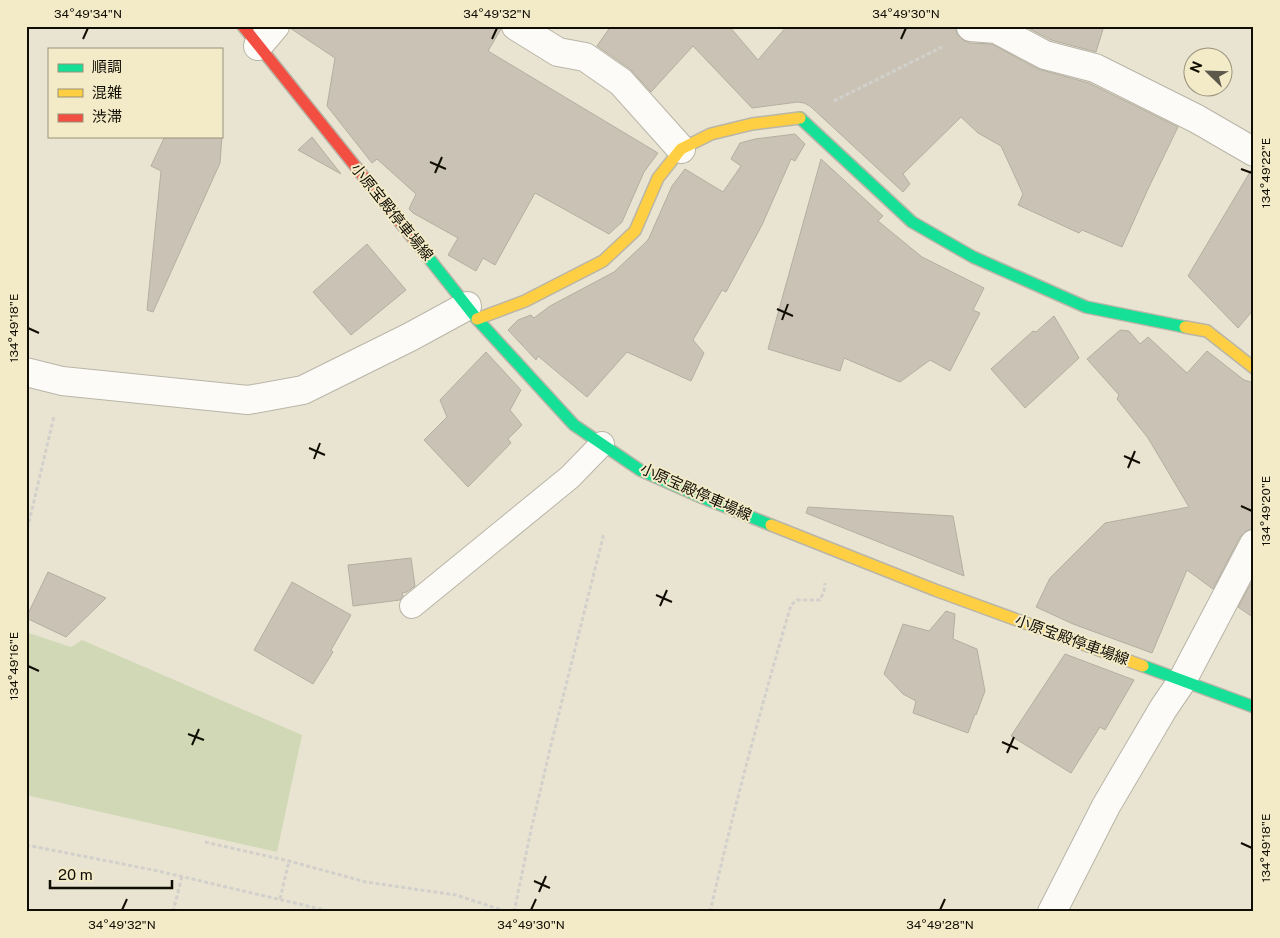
<svg xmlns="http://www.w3.org/2000/svg" width="1280" height="938" font-family="'Public Sans','Noto Sans JP',sans-serif">
	<rect width="100%" height="100%" fill="#e9e4d2"/>
	<!-- green -->
	<path fill="#d0d8b5" d="M 26,632 L 71,647 L 82,640 L 302,735 L 277,852 L 26,795 Z"/>
	<!-- building -->
	<path fill="#cac3b5" stroke="#b4aea1" d="M 290,26 L 500,26 L 501,29 L 488,51 L 658,153 L 644,172 L 622,222 L 609,234 L 535,193 L 495,265 L 483,258 L 476,271 L 448,255 L 458,238 L 413,213 L 409,209 L 416,194 L 377,159 L 372,163 L 327,106 L 335,58 L 290,28 Z
		M 611,26 L 729,26 L 758,60 L 787,26 L 955,26 L 957,34 L 963,40 L 970,43 L 992,44 L 1038,69 L 1089,83 L 1178,127 L 1148,189 L 1122,247 L 1082,230 L 1079,233 L 1018,205 L 1023,194 L 1001,146 L 978,133 L 961,117 L 903,174 L 910,184 L 903,192 L 810,106 L 804,103 L 798,102 L 752,108 L 693,46 L 651,92 L 630,69 L 597,46 Z
		M 1024,26 L 1104,26 L 1096,52 L 1051,40 Z
		M 795,134 L 805,144 L 795,161 L 791,159 L 762,225 L 726,292 L 722,290 L 693,340 L 704,353 L 691,381 L 627,352 L 587,397 L 538,356 L 536,360 L 508,330 L 518,320 L 531,315 L 534,318 L 550,306 L 614,272 L 646,242 L 649,238 L 672,186 L 685,169 L 723,192 L 741,166 L 731,159 L 740,143 L 755,139 Z
		M 165,136 L 222,136 L 220,163 L 153,312 L 147,310 L 161,171 L 151,166 Z
		M 312,137 L 341,174 L 298,150 Z
		M 821,159 L 883,216 L 878,221 L 922,257 L 984,288 L 973,310 L 980,313 L 950,371 L 930,360 L 900,382 L 844,358 L 840,371 L 768,349 Z
		M 1253,167 L 1254,168 L 1254,309 L 1238,328 L 1188,276 Z
		M 367,244 L 406,290 L 351,335 L 313,292 Z
		M 1054,316 L 1079,358 L 1025,408 L 991,369 L 1033,331 L 1036,332 Z
		M 1120,330 L 1129,331 L 1140,344 L 1148,337 L 1187,373 L 1207,351 L 1244,380 L 1254,383 L 1254,528 L 1246,531 L 1240,537 L 1213,589 L 1187,570 L 1152,653 L 1073,624 L 1036,607 L 1050,578 L 1105,523 L 1189,507 L 1148,438 L 1117,399 L 1119,395 L 1087,359 Z
		M 486,352 L 521,390 L 510,410 L 522,425 L 508,439 L 511,443 L 468,487 L 424,440 L 447,417 L 440,400 Z
		M 808,507 L 953,516 L 964,576 L 806,513 Z
		M 411,558 L 415,586 L 407,592 L 402,593 L 403,596 L 400,600 L 353,606 L 348,565 Z
		M 48,572 L 106,598 L 66,637 L 26,618 Z
		M 1254,578 L 1254,618 L 1238,607 Z
		M 292,582 L 351,615 L 331,650 L 333,652 L 313,684 L 254,650 Z
		M 946,611 L 955,614 L 953,639 L 977,649 L 985,691 L 976,715 L 975,714 L 968,733 L 913,713 L 916,701 L 903,694 L 884,674 L 903,624 L 929,631 Z
		M 1065,654 L 1134,680 L 1105,730 L 1100,727 L 1071,773 L 1011,736 Z"/>
	<g fill="none" stroke-linecap="round" stroke-linejoin="round">
		<defs>
			<path id="lane" d="M 412,606 L 570,477 L 602,444"/>
			<path id="street" d="M 516,26 L 558,52 L 585,57 L 621,82 L 681,149
				M 971,27 L 996,29 L 1045,55 L 1095,68 L 1197,119 L 1254,152
				M 258,46 L 275,26
				M 26,372 L 62,381 L 248,400 L 303,390 L 410,337 L 467,306
				M 1052,912 L 1106,806 L 1163,709 L 1182,681 L 1254,544"/>
			<path id="fast" d="M 800,118 L 912,222 L 973,257 L 1086,307 L 1185,327
				M 416,242 L 477,319 L 574,425 L 640,470 L 701,497 L 771,525
				M 1143,666 L 1254,707"/>
			<path id="slow" d="M 477,319 L 525,301 L 603,261 L 635,231 L 658,178 L 681,149 L 711,134 L 752,124 L 800,118
				M 1185,327 L 1207,331 L 1254,368
				M 771,525 L 935,590 L 1143,666"/>
			<path id="jam" d="M 243,26 L 416,242"/>
		</defs>
		<!-- lane casing -->
		<use href="#lane" stroke="#b9b5a7" stroke-width="26"/>
		<!-- street casing -->
		<use href="#street" stroke="#b9b5a7" stroke-width="30"/>
		<!-- fast casing -->
		<use href="#fast" stroke="#b9b5a7" stroke-width="14"/>
		<!-- slow casing -->
		<use href="#slow" stroke="#b9b5a7" stroke-width="14"/>
		<!-- jam casing -->
		<use href="#jam" stroke="#b9b5a7" stroke-width="14"/>
		<!-- path -->
		<path stroke="#d2d0cb" stroke-width="3" stroke-dasharray="4 2.5" stroke-linecap="butt" d="M 834,101 L 942,47
			M 26,535 L 54,416
			M 205,842 L 289,861 L 366,882 L 456,895 L 508,912
			M 26,845 L 158,871 L 333,912
			M 280,899 L 289,861
			M 173,912 L 182,876
			M 514,912 L 531,830 L 551,745 L 604,533
			M 710,912 C 734,808 761,707 791,605 L 797,600 L 820,600 L 824,591 L 825,583"/>
		<!-- lane -->
		<use href="#lane" stroke="#fcfbf8" stroke-width="24"/>
		<!-- street -->
		<use href="#street" stroke="#fcfbf8" stroke-width="28"/>
		<!-- fast -->
		<use href="#fast" stroke="#16e098" stroke-width="11"/>
		<!-- slow -->
		<use href="#slow" stroke="#ffcf43" stroke-width="11"/>
		<!-- jam -->
		<use href="#jam" stroke="#f24e42" stroke-width="11"/>
	</g>
	<!-- ticks -->
	<path fill="none" stroke="#100d03" stroke-width="2" d="M 83,39 L 88,28M 492,39 L 497,28M 901,39 L 906,28M 430,162 L 446,169M 1241,169 L 1252,173M 435,173 L 442,157M 777,309 L 793,316M 782,320 L 788,304M 28,328 L 39,333M 309,448 L 325,455M 1124,456 L 1140,463M 314,459 L 320,443M 1128,468 L 1135,451M 1241,506 L 1252,511M 656,595 L 672,602M 660,606 L 667,590M 28,666 L 39,671M 188,734 L 204,740M 1002,742 L 1018,749M 192,745 L 199,729M 1007,753 L 1014,737M 1241,843 L 1252,848M 534,881 L 550,888M 539,892 L 546,876M 122,910 L 127,899M 531,910 L 536,899M 940,910 L 945,899"/>
	<g text-anchor="middle" stroke-width="4" stroke-linejoin="round" paint-order="stroke">
		<!-- street labels -->
		<g font-size="15" fill="#100d03" stroke="#f3eac8">
			<text transform="translate(392 212) rotate(51)" y="5">小原宝殿停車場線</text>
			<text transform="translate(696 492) rotate(24)" y="5">小原宝殿停車場線</text>
			<text transform="translate(1072 640) rotate(20)" y="5">小原宝殿停車場線</text>
		</g>
	</g>
	<!-- border -->
	<rect width="1280" height="938" fill="none" stroke="#f3eac8" stroke-width="55"/>
	<!-- legend -->
	<rect x="48" y="48" width="175" height="90" fill="#f3eac8" stroke="#989279"/>
	<rect x="58" y="64" width="25" height="8" fill="#16e098" stroke="#989279"/>
	<text x="92" y="72" font-size="15" fill="#100d03">順調</text>
	<rect x="58" y="89" width="25" height="8" fill="#ffcf43" stroke="#989279"/>
	<text x="92" y="98" font-size="15" fill="#100d03">混雑</text>
	<rect x="58" y="114" width="25" height="8" fill="#f24e42" stroke="#989279"/>
	<text x="92" y="122" font-size="15" fill="#100d03">渋滞</text>
	<!-- north arrow -->
	<g transform="translate(1208 72) rotate(293)"><circle r="24" fill="#f3eac8" stroke="#989279"/>
	<path d="M0-4L9 19L0 12L-9 19Z" fill="#5c584b"/>
	<text y="-8" font-size="14" font-weight="bold" text-anchor="middle" fill="#100d03">N</text>
	</g>
	<!-- scale -->
	<path d="M50 880v8h122v-8" fill="none" stroke="#100d03" stroke-width="2.5"/>
	<text x="58" y="880" font-size="15" fill="#100d03" stroke="#f3eac8" stroke-width="4" paint-order="stroke">20 m</text>
	<rect x="28" y="28" width="1224" height="882" fill="none" stroke="#100d03" stroke-width="2"/>
	<g font-size="12" text-anchor="middle" fill="#100d03">
		<text x="88" y="18">34°49'34"N</text>
		<text x="497" y="18">34°49'32"N</text>
		<text x="906" y="18">34°49'30"N</text>
		<text transform="translate(1266 173) rotate(-90)" y="4">134°49'22"E</text>
		<text transform="translate(14 328) rotate(-90)" y="4">134°49'18"E</text>
		<text transform="translate(1266 511) rotate(-90)" y="4">134°49'20"E</text>
		<text transform="translate(14 666) rotate(-90)" y="4">134°49'16"E</text>
		<text transform="translate(1266 848) rotate(-90)" y="4">134°49'18"E</text>
		<text x="122" y="929">34°49'32"N</text>
		<text x="531" y="929">34°49'30"N</text>
		<text x="940" y="929">34°49'28"N</text>
	</g>
</svg>
